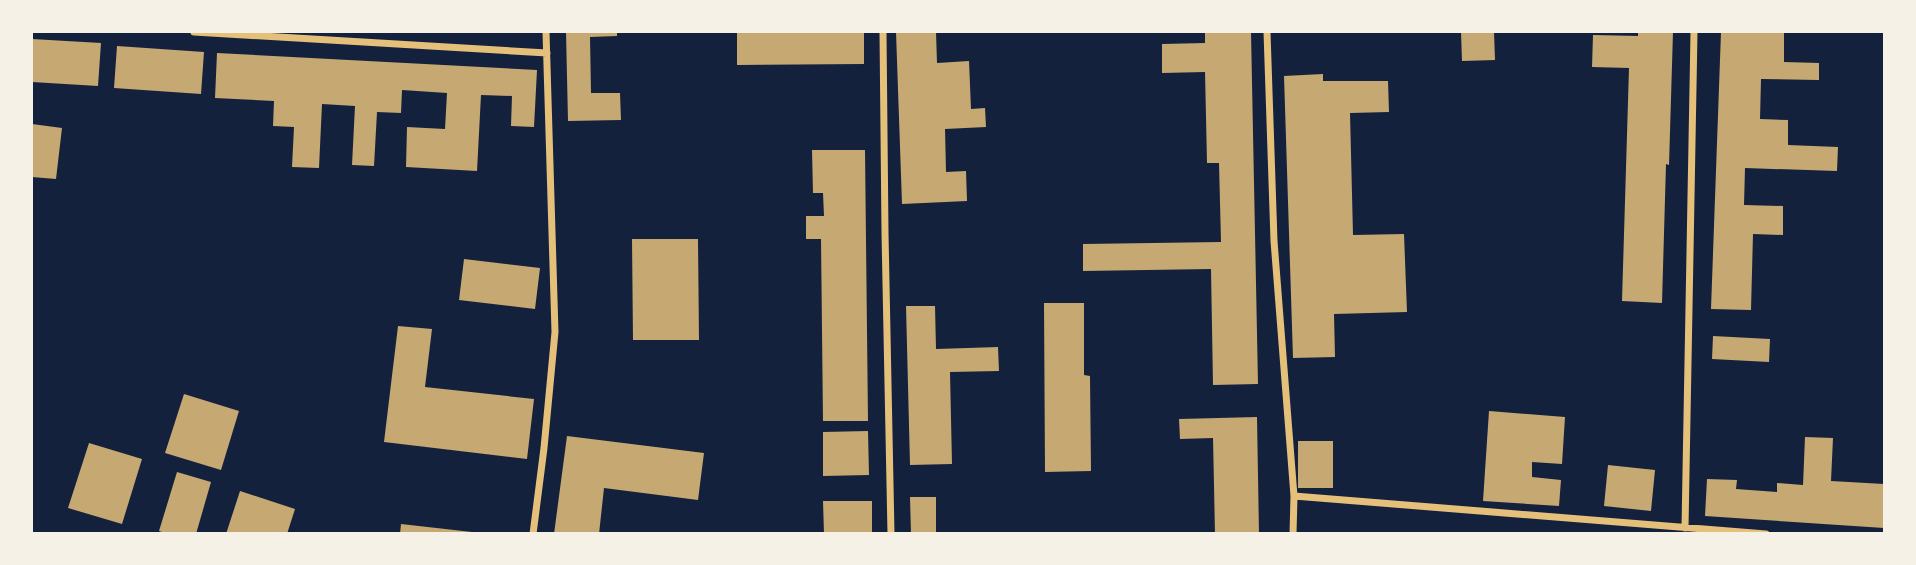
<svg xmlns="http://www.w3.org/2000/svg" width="1916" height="565" font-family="Arial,sans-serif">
	<rect width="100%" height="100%" fill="#14213d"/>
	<!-- building -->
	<path fill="#c6a872" d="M 566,32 L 617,32 L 617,36 L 590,37 L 591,93 L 620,93 L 621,120 L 568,121 Z
		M 737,32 L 780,32 L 780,33 L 864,32 L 864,64 L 737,65 Z
		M 896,32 L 936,32 L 937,63 L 969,61 L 971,109 L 985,108 L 986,127 L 945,129 L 946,172 L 966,171 L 967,201 L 902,204 Z
		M 1205,32 L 1251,32 L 1258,384 L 1213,385 L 1211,269 L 1083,271 L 1083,244 L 1221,242 L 1219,163 L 1207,163 L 1205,72 L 1162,73 L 1162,44 L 1205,43 Z
		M 1461,32 L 1494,32 L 1495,60 L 1462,61 Z
		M 1638,32 L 1673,32 L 1669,165 L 1666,164 L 1662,303 L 1622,301 L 1629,68 L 1592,67 L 1593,35 L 1638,36 Z
		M 1721,32 L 1784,32 L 1784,62 L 1819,63 L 1819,80 L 1761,79 L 1760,119 L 1788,120 L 1788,145 L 1838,147 L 1837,171 L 1745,168 L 1744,205 L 1783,206 L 1783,235 L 1753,234 L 1751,310 L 1711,309 Z
		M 32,39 L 101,43 L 98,86 L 32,82 Z
		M 117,46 L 204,52 L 201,94 L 114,88 Z
		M 217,53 L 537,70 L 534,127 L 511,126 L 512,96 L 481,95 L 477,171 L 406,167 L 407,127 L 445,129 L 447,93 L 402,90 L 401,113 L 377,112 L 374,166 L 352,165 L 355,106 L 322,104 L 319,168 L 292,167 L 294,127 L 273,126 L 274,101 L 215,98 Z
		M 1323,74 L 1323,81 L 1388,81 L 1389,112 L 1350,113 L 1353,235 L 1404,234 L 1407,312 L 1334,314 L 1335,357 L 1293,358 L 1284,76 Z
		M 32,124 L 62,128 L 56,179 L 32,177 Z
		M 812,150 L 865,150 L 868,421 L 823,421 L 821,239 L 806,239 L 806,216 L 824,216 L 823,193 L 813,193 Z
		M 632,239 L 698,239 L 699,340 L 633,340 Z
		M 464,259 L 540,268 L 535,309 L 459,300 Z
		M 1044,303 L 1084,303 L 1084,375 L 1090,376 L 1091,471 L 1045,472 Z
		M 906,306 L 935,306 L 936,349 L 998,347 L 999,371 L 950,372 L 952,464 L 910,465 Z
		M 398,326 L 432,329 L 425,387 L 534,399 L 527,459 L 384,442 Z
		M 1713,336 L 1770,339 L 1769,362 L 1712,359 Z
		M 184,394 L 239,411 L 221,470 L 165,453 Z
		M 1489,411 L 1565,417 L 1562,464 L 1532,462 L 1532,477 L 1561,480 L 1559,506 L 1483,501 Z
		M 1257,417 L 1259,534 L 1215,534 L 1213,438 L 1180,439 L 1179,419 Z
		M 868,431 L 869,475 L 823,476 L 823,432 Z
		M 567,436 L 704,453 L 698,500 L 604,488 L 599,534 L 554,534 Z
		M 1805,437 L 1833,438 L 1831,481 L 1884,484 L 1884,528 L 1705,516 L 1707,479 L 1737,480 L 1736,489 L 1777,492 L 1777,483 L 1803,485 Z
		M 1298,441 L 1333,441 L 1333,488 L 1298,488 Z
		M 89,443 L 142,459 L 122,524 L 68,508 Z
		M 1608,465 L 1655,470 L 1651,511 L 1604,506 Z
		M 177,472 L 211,482 L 196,534 L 168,534 L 159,531 Z
		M 240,491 L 295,509 L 287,534 L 226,534 Z
		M 910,497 L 936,497 L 936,534 L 911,534 Z
		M 823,501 L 872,501 L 872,534 L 824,534 Z
		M 401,524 L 472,532 L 472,534 L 400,534 Z"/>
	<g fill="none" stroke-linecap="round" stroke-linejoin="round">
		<!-- minor -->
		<path stroke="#e5c07b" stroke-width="7" d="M 194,32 L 547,53
			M 883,32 L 885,233 L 891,534
			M 1267,32 L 1274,241 L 1294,496 L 1293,534
			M 1294,496 L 1766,534
			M 1685,528 L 1694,32
			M 533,534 L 544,448 L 555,332 L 546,32"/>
	</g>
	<!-- border -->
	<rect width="1916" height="565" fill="none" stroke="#f6f1e7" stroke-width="66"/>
</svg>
